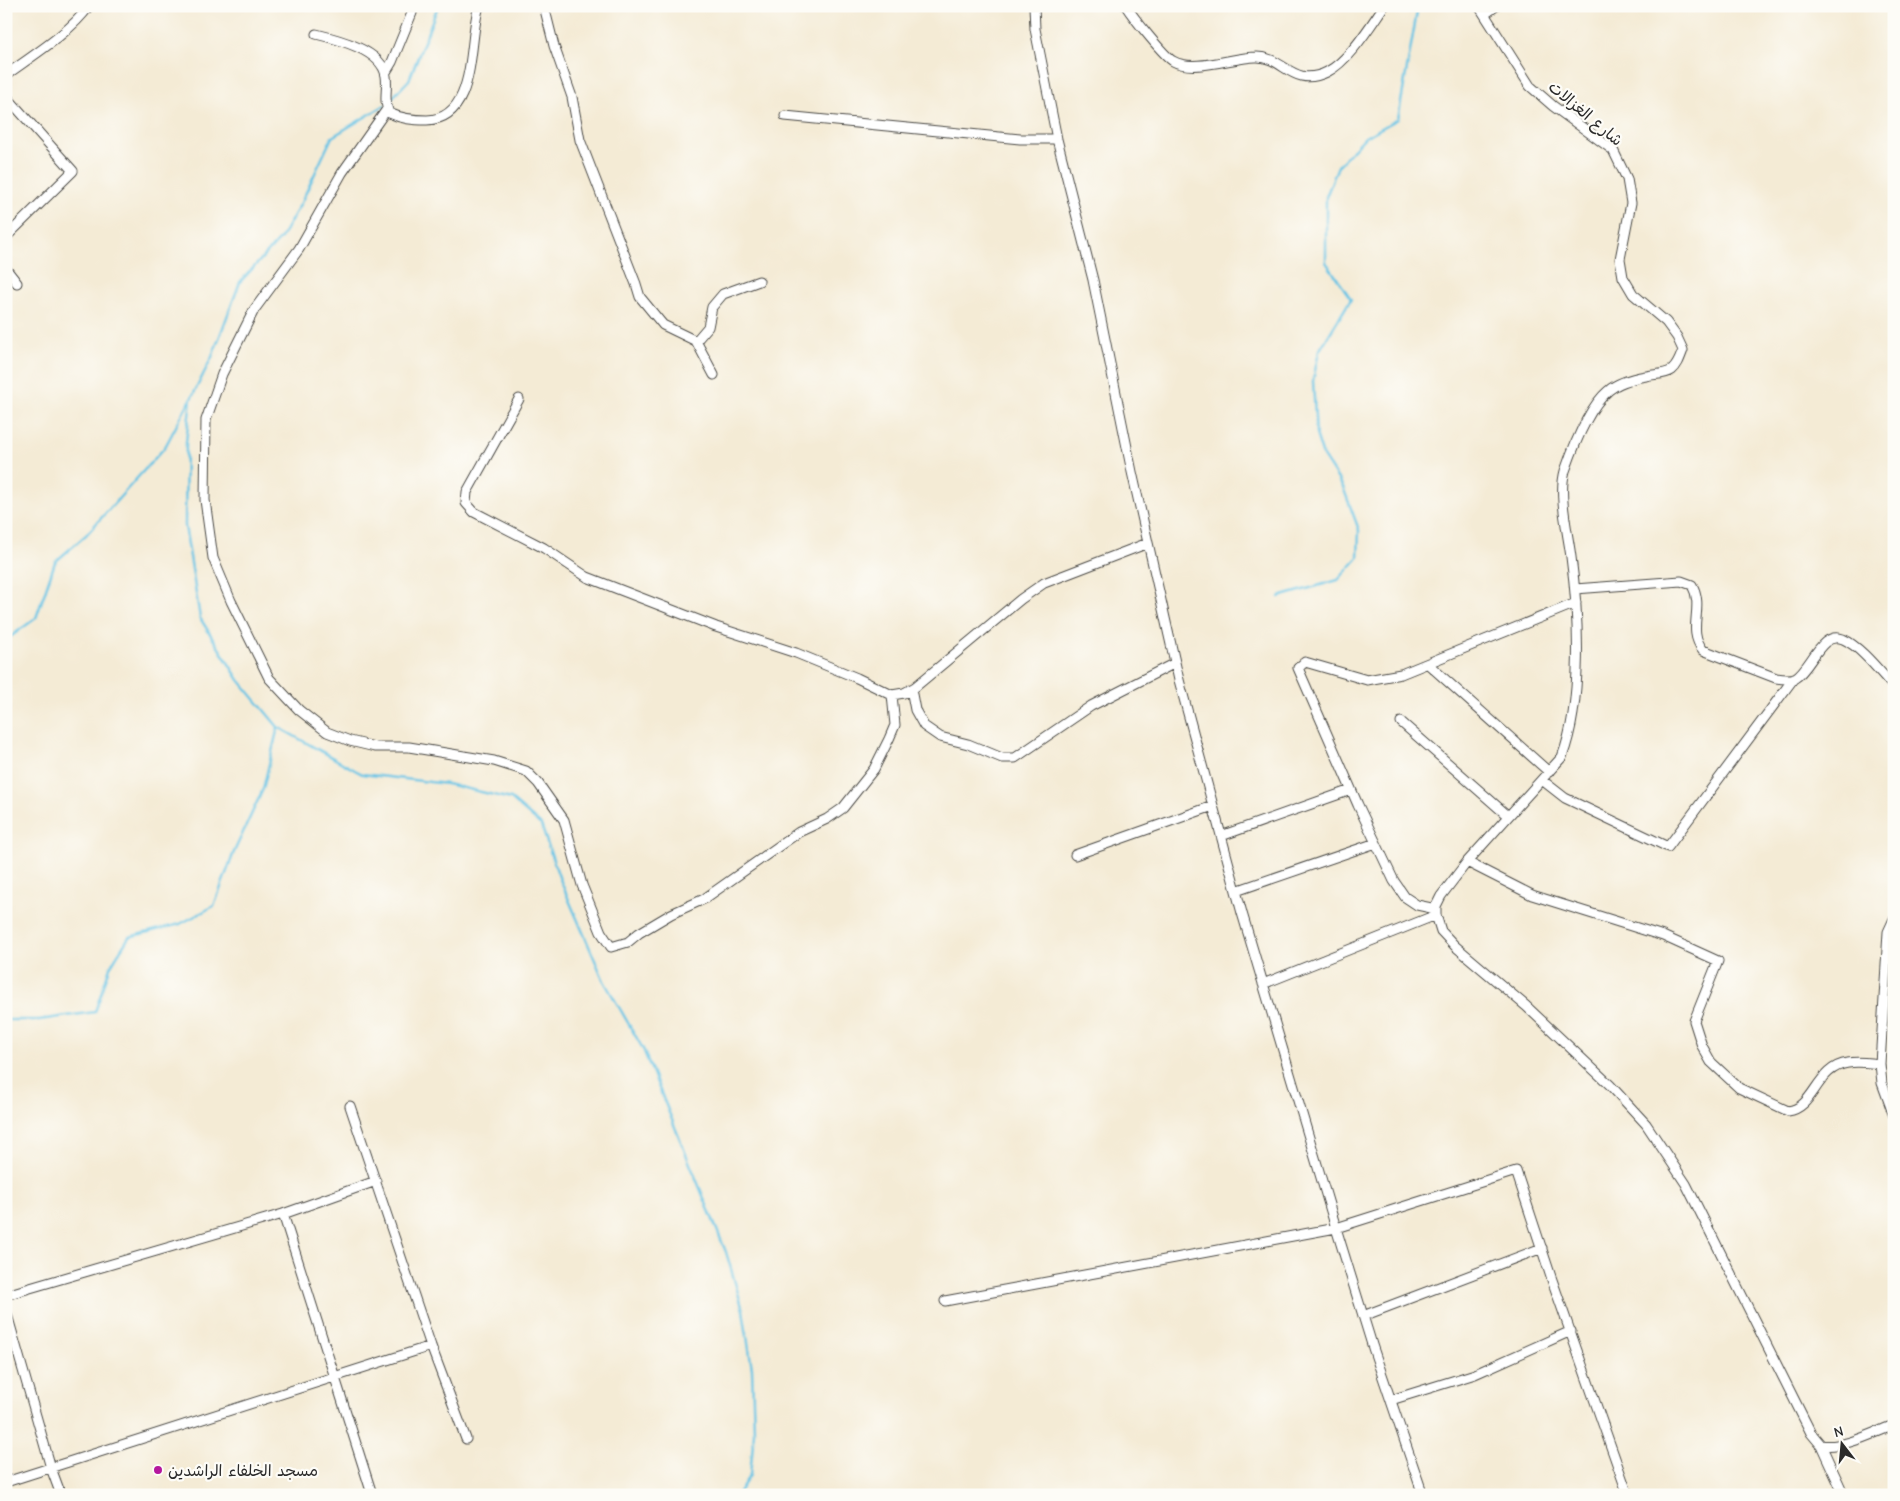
<svg xmlns="http://www.w3.org/2000/svg" width="1900" height="1501" font-family="'Comic Neue','Playpen Sans Arabic',sans-serif">
	<rect width="100%" height="100%" fill="#fdfcf7"/>
	<filter id="ink" filterUnits="userSpaceOnUse"><feTurbulence type="fractalNoise" baseFrequency=".02" numOctaves="2"/><feDisplacementMap in="SourceGraphic" scale="10" xChannelSelector="R" yChannelSelector="G"/><feConvolveMatrix kernelMatrix="1 2 1 2 8 2 1 2 1" color-interpolation-filters="sRGB"/></filter>
	<filter id="wash" filterUnits="userSpaceOnUse"><feTurbulence type="fractalNoise" baseFrequency=".0096" numOctaves="4" result="noise"/><feDisplacementMap in="SourceGraphic" scale="20" xChannelSelector="R" yChannelSelector="G"/><feGaussianBlur stdDeviation="1.12" result="paint"/><feColorMatrix in="noise" values="0 0 0 0 0 0 0 0 0 0 0 0 0 0 0 0 0 1.4 0 .05"/><feComposite in="paint" operator="in"/></filter>
	<g filter="url(#wash)">
		<rect width="100%" height="100%" fill="#f4ebd5"/>
		<g fill="none" stroke-linecap="round" stroke-linejoin="round">
			<!-- stream -->
			<path stroke="#67c4e5" stroke-width="2.5" d="M 389,101 L 409,80 L 438,6
				M 385,105 L 332,137 L 301,203 L 281,238 L 240,282 L 212,357 L 191,399 L 186,442 L 185,526 L 200,618 L 239,680 L 278,727 L 362,774 L 447,784 L 511,799 L 541,825 L 559,877 L 604,981 L 643,1049 L 726,1252 L 743,1310 L 752,1369 L 754,1432 L 750,1475 L 737,1495
				M 1279,597 L 1338,580 L 1358,558 L 1359,530 L 1343,487 L 1323,456 L 1316,434 L 1313,381 L 1319,351 L 1351,299 L 1326,262 L 1326,197 L 1338,166 L 1365,137 L 1398,119 L 1418,6
				M 6,640 L 36,618 L 55,562 L 86,535 L 165,447 L 189,402
				M 6,1020 L 39,1020 L 95,1012 L 110,967 L 129,937 L 180,924 L 214,906 L 234,852 L 263,789 L 278,727"/>
		</g>
	</g>
	<g filter="url(#ink)">
		<g fill="none" stroke-linecap="round" stroke-linejoin="round">
			<defs>
				<path id="minor" d="M 544,6 L 554,46 L 572,97 L 580,140 L 636,284 L 640,297 L 663,325 L 696,341 L 714,375
					M 1034,6 L 1035,29 L 1057,139 L 1093,280 L 1132,472 L 1179,680 L 1242,913 L 1336,1228 L 1373,1348 L 1423,1495
					M 1126,6 C 1133,17 1164,56 1173,61 C 1194,73 1233,57 1256,57 C 1284,56 1292,89 1327,72 C 1349,61 1370,26 1384,6
					M 1479,6 L 1530,86 L 1553,106 L 1613,150 L 1627,179 L 1631,203 L 1620,259 L 1623,277 L 1633,294 L 1666,322 L 1677,337 L 1683,350 C 1680,358 1678,365 1672,370 C 1665,375 1654,374 1646,376 C 1634,378 1617,383 1608,391 C 1589,407 1573,448 1565,471 C 1558,495 1568,533 1571,557 C 1579,616 1583,702 1562,757 L 1467,862 L 1441,896 L 1436,906 L 1436,915 L 1441,931 L 1455,946 L 1526,1006 L 1610,1085 L 1646,1124 L 1686,1184 L 1811,1433 L 1821,1445 C 1843,1449 1873,1433 1894,1425
					M 1485,14 L 1496,6
					M 316,34 C 337,39 382,50 386,76 C 388,90 383,100 389,113 C 402,119 413,120 427,120 C 478,119 468,40 479,6
					M 386,72 L 392,62 L 412,13 L 412,6
					M 6,75 C 31,57 72,31 89,6
					M 6,96 L 73,171 L 6,237
					M 387,109 L 342,173 L 299,249 L 254,310 L 222,374 L 206,420 L 205,500 L 213,558 L 231,601 L 269,678 L 299,710 L 327,732 L 350,741 L 375,747 L 409,747 L 494,761 L 526,771 L 538,783 L 564,820 L 582,885 L 601,932 L 611,947 L 628,942 L 639,933 L 671,914 L 704,899 L 799,832 L 827,819 L 843,808 L 874,769 L 889,739 L 895,725 L 892,695
					M 785,116 L 1020,139 L 1057,139
					M 6,269 L 17,283
					M 696,341 L 708,327 L 712,307 L 723,294 L 759,281
					M 519,399 L 467,492 L 466,503 L 474,512 L 544,548 L 587,577 L 716,627 L 796,653 L 857,678 L 892,695 L 904,693 L 915,687 L 1021,599 L 1044,583 L 1148,543
					M 1575,589 L 1681,581 L 1692,585 C 1705,608 1686,629 1703,650 L 1776,678 C 1782,679 1789,680 1795,678 C 1811,669 1821,630 1843,639 C 1861,647 1880,672 1894,687
					M 1428,664 L 1549,772
					M 911,689 L 915,710 L 924,726 L 940,737 L 968,744 L 1002,758 L 1015,758 L 1091,706 L 1175,663
					M 1401,722 L 1508,816
					M 1542,780 L 1565,798 L 1668,847 L 1794,678
					M 1221,836 L 1351,790
					M 1075,855 L 1213,806
					M 1467,862 L 1532,895 L 1663,936 L 1718,961 L 1694,1021 L 1702,1046 L 1711,1062 L 1739,1088 L 1788,1111 C 1815,1108 1816,1067 1848,1063 C 1858,1061 1869,1063 1880,1064
					M 1236,891 L 1376,843
					M 1436,909 L 1417,905 L 1405,897 L 1394,881 L 1358,805 L 1298,668 L 1305,662 L 1367,680 L 1401,674 L 1576,603
					M 1894,919 L 1888,932 L 1880,1064 L 1882,1083 L 1894,1116
					M 1263,984 L 1436,915
					M 350,1106 L 431,1346 L 466,1439
					M 6,1295 L 283,1214
					M 945,1301 L 1336,1228 L 1516,1171 L 1551,1277 L 1628,1495
					M 6,1311 L 51,1468 L 61,1495
					M 1363,1316 L 1542,1248
					M 1391,1400 L 1475,1374 L 1571,1331
					M 1821,1445 L 1844,1495
					M 6,1482 L 431,1346
					M 371,1491 L 283,1214 L 376,1181"/>
			</defs>
			<!-- minor casing -->
			<use href="#minor" stroke="#494844" stroke-width="11"/>
			<!-- minor -->
			<use href="#minor" stroke="#fff" stroke-width="9"/>
		</g>
	</g>
	<!-- markers -->
	<circle fill="#b5179e" stroke="#fdfcf7" stroke-width="2" cx="158" cy="1470" r="5"/>
	<g text-anchor="middle" stroke-width="4.5" stroke-linejoin="round" paint-order="stroke">
		<!-- street labels -->
		<g font-size="16" fill="#2b2b2b" stroke="#fdfcf7">
			<text transform="translate(1586 113) rotate(40)" y="6">شارع الغزالات</text>
		</g>
		<!-- poi labels -->
		<g font-size="16" fill="#2b2b2b" stroke="#fdfcf7" text-anchor="start">
			<text x="168" y="1476">مسجد الخلفاء الراشدين</text>
		</g>
	</g>
	<!-- margin -->
	<rect width="1900" height="1501" fill="none" stroke="#fdfcf7" stroke-width="25"/>
	<!-- north arrow -->
	<g transform="translate(1842 1444) rotate(344)" stroke="#fdfcf7" stroke-width="4" paint-order="stroke">
	<path d="M0-4L9 19L0 12L-9 19Z" fill="#2b2b2b"/>
	<text y="-8" font-size="14" font-weight="bold" text-anchor="middle" fill="#2b2b2b">N</text>
	</g>
</svg>
